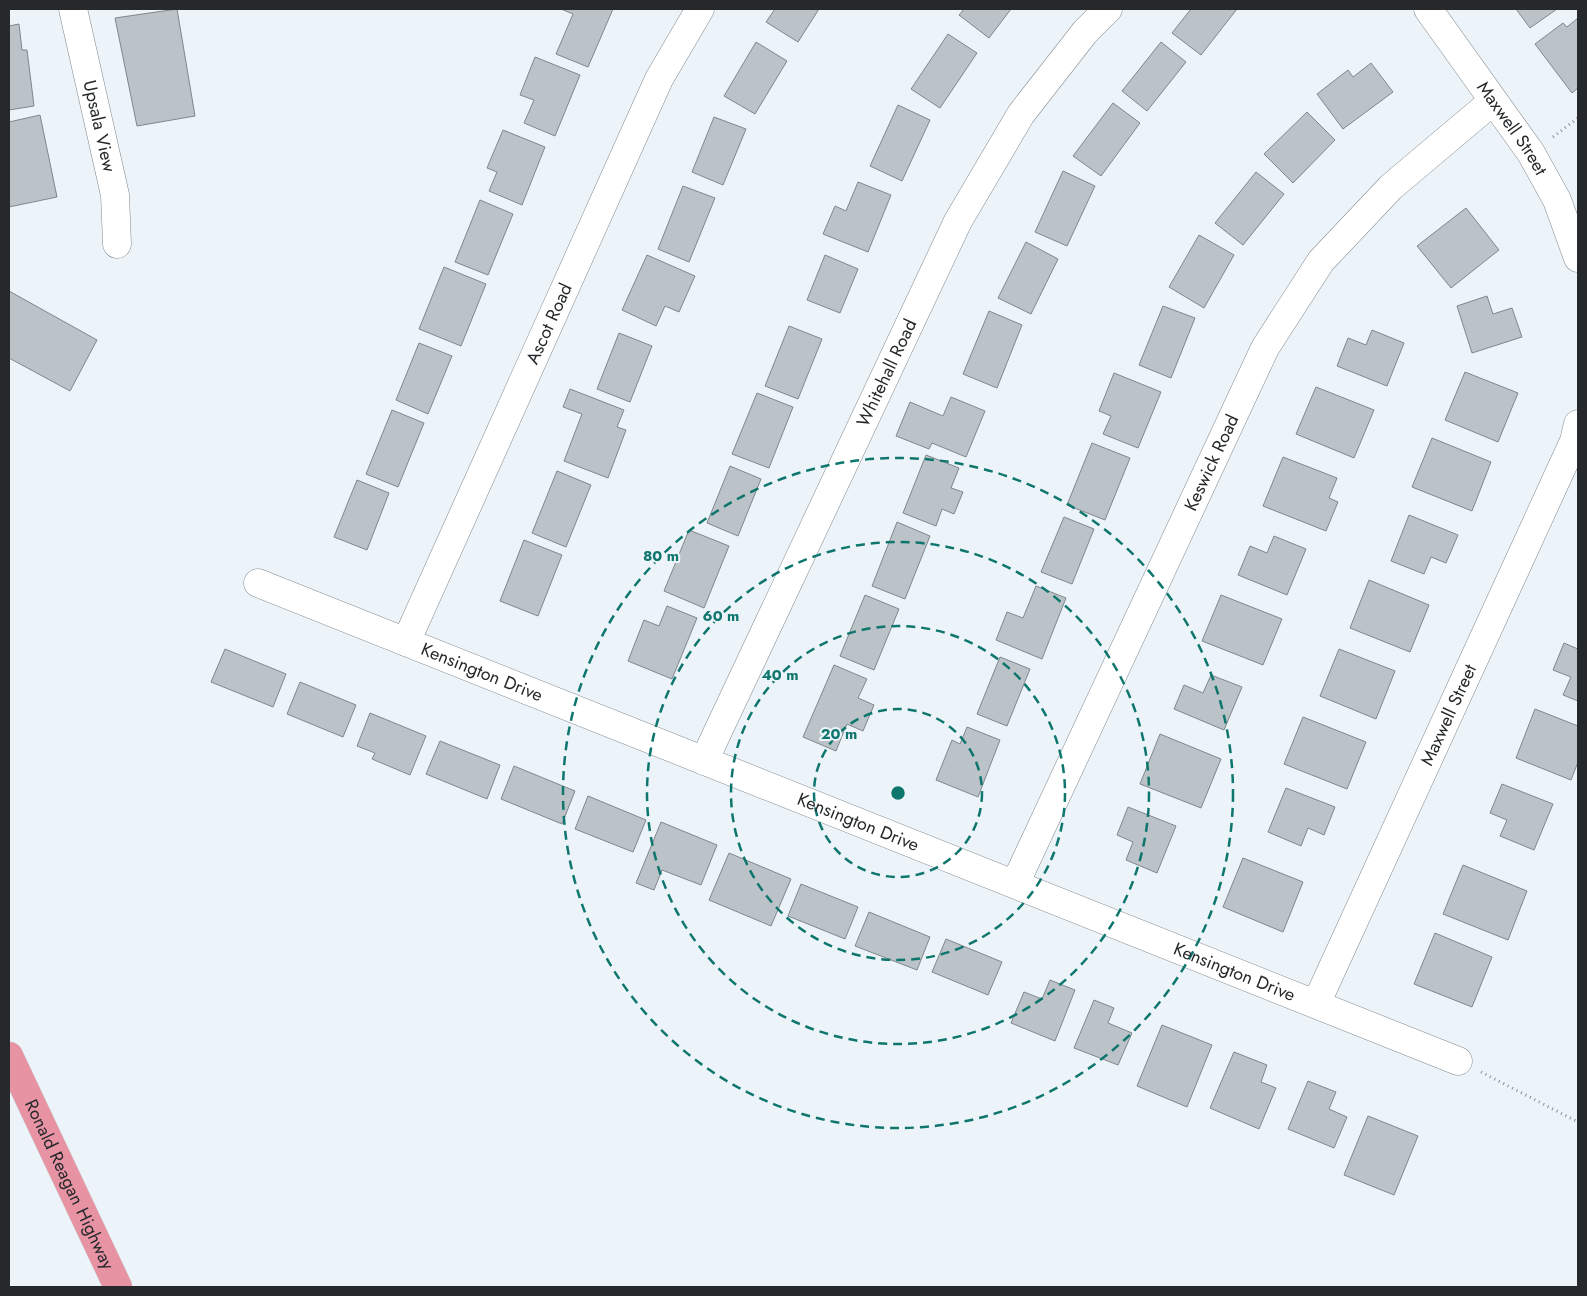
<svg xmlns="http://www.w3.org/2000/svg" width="1587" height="1296" font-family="Jost,sans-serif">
	<rect width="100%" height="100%" fill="#ecf4fa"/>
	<!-- building -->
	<path fill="#bbc3c8" stroke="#7f868c" d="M 177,9 L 195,116 L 137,126 L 115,18 Z
		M 561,9 L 613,9 L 588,67 L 556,54 L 573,14 Z
		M 775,9 L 819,9 L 798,42 L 766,22 Z
		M 964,9 L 1011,9 L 989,38 L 959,15 Z
		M 1191,9 L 1237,9 L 1201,55 L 1172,33 Z
		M 1516,9 L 1557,9 L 1530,28 Z
		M 1578,18 L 1578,88 L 1572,93 L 1535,44 L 1563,23 L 1567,27 Z
		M 19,24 L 22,50 L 27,50 L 34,106 L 9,110 L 9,26 Z
		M 948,34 L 977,53 L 940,108 L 911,89 Z
		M 756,42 L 787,61 L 755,114 L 724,96 Z
		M 1161,42 L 1186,62 L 1147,111 L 1122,91 Z
		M 535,57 L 580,75 L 555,136 L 524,123 L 534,100 L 520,95 Z
		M 1371,63 L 1393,92 L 1343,129 L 1317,94 L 1348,70 L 1353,77 Z
		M 1113,103 L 1140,123 L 1101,176 L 1073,156 Z
		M 898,105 L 930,120 L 902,181 L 870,166 Z
		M 1307,112 L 1335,140 L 1293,183 L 1264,154 Z
		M 40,115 L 57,197 L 9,207 L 9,122 Z
		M 714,117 L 746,129 L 723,185 L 692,172 Z
		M 503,130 L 545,147 L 522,205 L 489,191 L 497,172 L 487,168 Z
		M 1063,171 L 1095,186 L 1067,246 L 1035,232 Z
		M 1256,172 L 1284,194 L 1243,245 L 1215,223 Z
		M 858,182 L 891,195 L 868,252 L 823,234 L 835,206 L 846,211 Z
		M 683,186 L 715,198 L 689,262 L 658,249 Z
		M 480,200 L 513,214 L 488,275 L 455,262 Z
		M 1466,208 L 1499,250 L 1451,288 L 1417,246 Z
		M 1199,235 L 1234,255 L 1204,308 L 1169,287 Z
		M 1026,242 L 1058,259 L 1031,314 L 998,298 Z
		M 647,255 L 695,276 L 679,312 L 665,306 L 656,326 L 622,310 Z
		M 825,255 L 858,269 L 840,313 L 807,300 Z
		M 444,267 L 486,284 L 461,346 L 419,329 Z
		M 9,291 L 97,340 L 70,391 L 9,358 Z
		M 1487,296 L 1493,314 L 1512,308 L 1522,337 L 1472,353 L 1457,306 Z
		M 1163,306 L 1195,318 L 1171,378 L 1139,365 Z
		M 989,311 L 1022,325 L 997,388 L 963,374 Z
		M 789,326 L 822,339 L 798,399 L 765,386 Z
		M 1372,330 L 1404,343 L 1387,386 L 1337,366 L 1348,338 L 1366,345 Z
		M 619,333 L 652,346 L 630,402 L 597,389 Z
		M 419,343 L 452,356 L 428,414 L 396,400 Z
		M 1465,372 L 1518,393 L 1498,442 L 1445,420 Z
		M 1114,373 L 1161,392 L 1138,448 L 1103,434 L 1111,416 L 1099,411 Z
		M 1316,387 L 1374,410 L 1354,458 L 1296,434 Z
		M 570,389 L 624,410 L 617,427 L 626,430 L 608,478 L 564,461 L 582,414 L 563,407 Z
		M 757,393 L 793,407 L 769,468 L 732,454 Z
		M 951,397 L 985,411 L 966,457 L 932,443 L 929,449 L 896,436 L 910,402 L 943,416 Z
		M 392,410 L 424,423 L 398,487 L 366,474 Z
		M 1432,438 L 1491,462 L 1472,511 L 1412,487 Z
		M 1092,443 L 1130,458 L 1105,520 L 1067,505 Z
		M 926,455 L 959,468 L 951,488 L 963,492 L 954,514 L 942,509 L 936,526 L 903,513 Z
		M 1283,457 L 1337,478 L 1329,498 L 1338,502 L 1326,531 L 1263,506 Z
		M 730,466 L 761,479 L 738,536 L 707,523 Z
		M 557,471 L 591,485 L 566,547 L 532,533 Z
		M 357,480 L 389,493 L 367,550 L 334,537 Z
		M 1409,515 L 1458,535 L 1446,563 L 1431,557 L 1424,574 L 1391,561 Z
		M 1064,517 L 1094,529 L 1072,584 L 1041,572 Z
		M 897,522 L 930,536 L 905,599 L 872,586 Z
		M 689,530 L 729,546 L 704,608 L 664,591 Z
		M 1274,536 L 1306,549 L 1287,595 L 1238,575 L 1250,546 L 1267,553 Z
		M 524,540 L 562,555 L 538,616 L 500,601 Z
		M 1369,580 L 1429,605 L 1410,652 L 1350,628 Z
		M 1036,586 L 1066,598 L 1042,659 L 996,640 L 1007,612 L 1023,618 Z
		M 865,595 L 899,609 L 874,670 L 840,656 Z
		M 1221,595 L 1282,619 L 1263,665 L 1202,641 Z
		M 667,606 L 697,618 L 672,679 L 628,661 L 644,620 L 659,626 Z
		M 1564,643 L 1578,649 L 1578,701 L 1563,695 L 1571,677 L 1553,670 Z
		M 225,649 L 286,674 L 273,707 L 211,682 Z
		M 1339,649 L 1395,671 L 1376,719 L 1320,696 Z
		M 1000,657 L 1030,669 L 1007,726 L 977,714 Z
		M 834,665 L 867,679 L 858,698 L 874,705 L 863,731 L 847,724 L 836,751 L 803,737 Z
		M 1211,675 L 1242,687 L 1224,730 L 1174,709 L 1184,685 L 1203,693 Z
		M 300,682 L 356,705 L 343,737 L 287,714 Z
		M 1535,709 L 1578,726 L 1578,762 L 1571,780 L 1516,758 Z
		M 370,713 L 426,736 L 410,775 L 372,759 L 375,753 L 357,746 Z
		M 1303,717 L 1366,742 L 1347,789 L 1284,764 Z
		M 967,727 L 1000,740 L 978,797 L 936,780 L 952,740 L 960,744 Z
		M 1160,734 L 1221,759 L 1201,808 L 1140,784 Z
		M 440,741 L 500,765 L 487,799 L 426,774 Z
		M 514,766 L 575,791 L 562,824 L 501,799 Z
		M 1502,784 L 1553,804 L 1534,850 L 1500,836 L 1507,820 L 1490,813 Z
		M 1286,788 L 1335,807 L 1324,835 L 1308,828 L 1301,846 L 1268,832 Z
		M 588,796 L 646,820 L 633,852 L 575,829 Z
		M 1128,807 L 1176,826 L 1157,873 L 1126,860 L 1133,842 L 1117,835 Z
		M 661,822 L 717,845 L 701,885 L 662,870 L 654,890 L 636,883 Z
		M 729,853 L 791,879 L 771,926 L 709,900 Z
		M 1243,858 L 1303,882 L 1283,932 L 1223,907 Z
		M 1463,865 L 1527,891 L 1508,940 L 1443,914 Z
		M 801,884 L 858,907 L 845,939 L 788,916 Z
		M 869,912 L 930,937 L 917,970 L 855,946 Z
		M 1435,933 L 1492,957 L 1472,1007 L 1414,984 Z
		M 946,939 L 1002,962 L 988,995 L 932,972 Z
		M 1050,980 L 1075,990 L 1055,1041 L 1011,1023 L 1024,992 L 1042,999 Z
		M 1094,1000 L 1114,1008 L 1108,1023 L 1132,1033 L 1118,1065 L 1074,1048 Z
		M 1162,1025 L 1212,1045 L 1187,1107 L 1137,1086 Z
		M 1234,1052 L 1267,1065 L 1261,1082 L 1276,1088 L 1259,1129 L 1210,1108 Z
		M 1308,1081 L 1336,1092 L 1329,1109 L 1347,1117 L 1334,1148 L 1288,1129 Z
		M 1368,1116 L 1418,1136 L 1394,1195 L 1344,1175 Z"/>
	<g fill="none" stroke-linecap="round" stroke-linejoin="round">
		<defs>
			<g id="street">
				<path id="s1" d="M 73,9 L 115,195 L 117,244"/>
				<path id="s2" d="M 1428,9 L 1531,153 L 1557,200 L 1578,258"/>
				<path id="s3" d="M 258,583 L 1458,1061"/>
				<path id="s4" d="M 406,642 L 659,79 L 700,9"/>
				<path id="s5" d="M 704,761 L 958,221 L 1021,114 L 1085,32 L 1108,9"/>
				<path id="s6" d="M 1015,884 L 1265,348 L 1321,261 L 1391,187 L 1493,101"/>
				<path id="s7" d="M 1316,1004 L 1574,441 L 1578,424"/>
			</g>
			<g id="highway">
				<path id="s8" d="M 9,1056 L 118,1287"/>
			</g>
		</defs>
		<!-- street casing -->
		<use href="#street" stroke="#838a8f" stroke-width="29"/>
		<!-- highway casing -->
		<use href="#highway" stroke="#cfd0d0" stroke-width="29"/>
		<!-- path -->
		<path stroke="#898e92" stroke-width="3" stroke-dasharray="1 4" stroke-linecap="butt" d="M 1553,137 L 1578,118
			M 1481,1072 L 1578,1122"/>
		<!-- street -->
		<use href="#street" stroke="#fff" stroke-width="28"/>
		<!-- highway -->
		<use href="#highway" stroke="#e793a3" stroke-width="28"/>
	</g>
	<!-- distance rings -->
	<g fill="none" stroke="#0f766e" stroke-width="2.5" stroke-dasharray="9 6">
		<circle cx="898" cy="793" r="84"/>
		<circle cx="898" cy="793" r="167"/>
		<circle cx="898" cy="793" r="251"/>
		<circle cx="898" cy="793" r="335"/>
	</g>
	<g text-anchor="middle" stroke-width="4" stroke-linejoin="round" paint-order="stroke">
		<!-- street labels -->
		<g font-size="18" fill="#26292b" stroke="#ecf4fa">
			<text dy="6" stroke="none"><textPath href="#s1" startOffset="120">Upsala View</textPath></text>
			<text dy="6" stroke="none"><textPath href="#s2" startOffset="146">Maxwell Street</textPath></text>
			<text dy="6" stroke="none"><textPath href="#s4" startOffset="349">Ascot Road</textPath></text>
			<text dy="6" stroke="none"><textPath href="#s5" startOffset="429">Whitehall Road</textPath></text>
			<text dy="6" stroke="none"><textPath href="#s6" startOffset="465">Keswick Road</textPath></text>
			<text dy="6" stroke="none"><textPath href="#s3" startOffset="241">Kensington Drive</textPath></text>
			<text dy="6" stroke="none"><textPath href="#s7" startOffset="318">Maxwell Street</textPath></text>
			<text dy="6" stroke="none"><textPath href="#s3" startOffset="646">Kensington Drive</textPath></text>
			<text dy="6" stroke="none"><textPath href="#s3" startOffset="1051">Kensington Drive</textPath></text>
			<text dy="6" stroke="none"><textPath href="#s8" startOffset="142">Ronald Reagan Highway</textPath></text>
		</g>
	</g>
	<circle cx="898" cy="793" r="8" fill="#0f766e" stroke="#ecf4fa" stroke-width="2.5"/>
	<g font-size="15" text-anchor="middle" font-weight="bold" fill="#0f766e" stroke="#ecf4fa" stroke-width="4" stroke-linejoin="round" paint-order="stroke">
		<text x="661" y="561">80 m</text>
		<text x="721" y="621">60 m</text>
		<text x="780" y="680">40 m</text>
		<text x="839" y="739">20 m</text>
	</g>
	<!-- border -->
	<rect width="1587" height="1296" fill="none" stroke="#26292b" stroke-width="20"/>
</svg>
